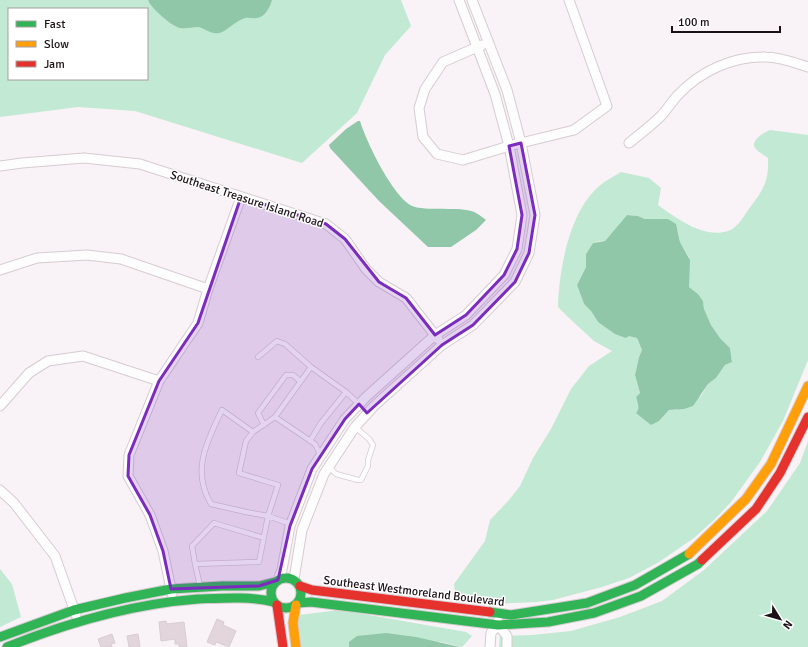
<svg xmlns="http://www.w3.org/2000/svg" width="808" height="647" font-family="Signika,sans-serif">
	<rect width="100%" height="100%" fill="#f9f2f6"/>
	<!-- green -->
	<path fill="#c2e9d3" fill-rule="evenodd" d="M 0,0 L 401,0 L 411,26 L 385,55 L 357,113 L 302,163 L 135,111 L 78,107 L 0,117 ZM 9,9 L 147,9 L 147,79 L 9,79 Z
		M 770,130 L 808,135 L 808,360 L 783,421 L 760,462 L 731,502 L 715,519 L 694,538 L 659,562 L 629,578 L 602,587 L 553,600 L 537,602 L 491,604 L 458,600 L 456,598 L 454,584 L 485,541 L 490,520 L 509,500 L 520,486 L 533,458 L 551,429 L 571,389 L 589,366 L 612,351 L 594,341 L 569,318 L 558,307 C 559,270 569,215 596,189 C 603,182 613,177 621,172 L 649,178 L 661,188 L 658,205 C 676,218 704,239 728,231 C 738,228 745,214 751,206 C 764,189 769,180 768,158 C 764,155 758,152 755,148 C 750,140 765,132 770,130 ZM 627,215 L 638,216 L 645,219 L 668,219 L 678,231 L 680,242 L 689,257 L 689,287 L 698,294 L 703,301 L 704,309 L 711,325 L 720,338 L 730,348 L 732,362 L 725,365 L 716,378 L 708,384 L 701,396 L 676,410 L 669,410 L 659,421 L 654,422 L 638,411 L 639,404 L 636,397 L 640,393 L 635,375 L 639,357 L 642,350 L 637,338 L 598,322 L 591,311 L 584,304 L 577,285 L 586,267 L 586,254 L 593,243 L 600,241 L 605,241 Z
		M 808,441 L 808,647 L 499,647 L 500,636 L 532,635 L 571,631 L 620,617 L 662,601 L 704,570 L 767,511 L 800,463 Z
		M 0,569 L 12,584 L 21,617 L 0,627 Z
		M 340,610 L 466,632 L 472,636 L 462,647 L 441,642 L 349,642 L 349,647 L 300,647 L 297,624 L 299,615 Z"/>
	<!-- water -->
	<path fill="#90c7a9" d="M 148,0 L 272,0 C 270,7 265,17 257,18 C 253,19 249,17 245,18 C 235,21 226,32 219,33 C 211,35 205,28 198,27 C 192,27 186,29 180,28 C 171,26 151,8 148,0 Z
		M 358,121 L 360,121 C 366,141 395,202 415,207 C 430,211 466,206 476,213 C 480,215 483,218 486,220 L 476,230 L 451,247 L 428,247 L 379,201 L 330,148 L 329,145 L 346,129 Z
		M 627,215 L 638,216 L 645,219 L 668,219 L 676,224 L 680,242 L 690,260 L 689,287 L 698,294 L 703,301 L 704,309 L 711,325 L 720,338 L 730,348 L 732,362 L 725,365 L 716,378 L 708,384 L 693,406 L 684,409 L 669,410 L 659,421 L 651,425 L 636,413 C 640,409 638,403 636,397 L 640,393 L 635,375 L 639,357 L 642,350 L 637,338 L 629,336 L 626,338 L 615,334 L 598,322 L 591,311 L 584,304 L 577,285 L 586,267 L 586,254 L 593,243 L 605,241 Z
		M 386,633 L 416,637 L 460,647 L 349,647 L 349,642 L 357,636 Z"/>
	<!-- building -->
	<path fill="#e2d6dc" stroke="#d7cdd2" d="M 217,619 L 224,622 L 223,625 L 236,631 L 229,647 L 216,642 L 215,645 L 207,642 Z
		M 166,621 L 167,624 L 184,622 L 187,647 L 179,647 L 179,644 L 175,644 L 175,639 L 161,641 L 159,622 Z
		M 112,634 L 115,643 L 111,644 L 112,647 L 101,647 L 98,639 Z
		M 138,634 L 140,647 L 129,647 L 127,636 Z"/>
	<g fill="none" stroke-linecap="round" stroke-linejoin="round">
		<defs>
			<path id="lane" d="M 258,357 L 277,341 L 285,344 L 311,367
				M 275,417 L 315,444 L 321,456
				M 264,425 L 258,413 L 286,375 L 293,375 L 300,381
				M 310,441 L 321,423 L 346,392
				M 329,467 L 336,474 L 358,480 L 361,480 L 368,466 L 368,460 L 373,445 L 369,439 L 355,427
				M 291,524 L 268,516 L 278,485 L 239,473 L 246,441 L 253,432 L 275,417 L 311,367 L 346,392 L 359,404
				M 195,564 L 192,546 L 214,523 L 264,538
				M 200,586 L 195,564 L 259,562 L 268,516 L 246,512 L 211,504 C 191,471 207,441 222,410 L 253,432"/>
			<path id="street" d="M 482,45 L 443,62 L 425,89 L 419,108 L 423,137 L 437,154 L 463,160 L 509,146 L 574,130 L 607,106 L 569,0
				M 629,143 C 640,134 652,125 662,115 C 667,109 672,102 677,96 C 700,71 733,56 766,57 C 780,57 795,63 808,67
				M 0,166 L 22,163 L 84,158 L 140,164 L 326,224 L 345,239 L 366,269 L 379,282 L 406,298 L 438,339
				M 0,270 L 37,258 L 87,255 L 121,259 L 208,289
				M 0,406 L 29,373 L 48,361 L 83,356 L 159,381
				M 0,490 L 14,503 L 55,556 L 76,615
				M 294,579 L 302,530 L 324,474 L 355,427 L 374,406 L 442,345 L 473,325 L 515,282 L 529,253 L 535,215 L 521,143 L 507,90 L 472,0
				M 278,580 L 282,570 L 290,526 L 312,469 L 345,419 L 366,397 L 435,335 L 466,315 L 504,275 L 517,249 L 522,215 L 509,146 L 495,94 L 459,0
				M 172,594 L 163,551 L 150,515 L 128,476 L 129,455 L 159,381 L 198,323 L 208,289 L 241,197
				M 498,625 L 507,636 L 507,647
				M 490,647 L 491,633 L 498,625 L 498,621"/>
			<path id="fast" d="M271 593a15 15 0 1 1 30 0a15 15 0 1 1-30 0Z
				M 298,603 L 311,602 L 498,625 L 548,622 L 594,613 L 641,596 L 698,564 L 702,560
				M 490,612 L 511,615 L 587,603 L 635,585 L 689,554
				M 0,637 L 74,610 L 125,598 L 171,589 L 222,586 L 259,586 L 275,582
				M 7,647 C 69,622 131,604 198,599 C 224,598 249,596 274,602"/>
			<path id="slow" d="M 689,554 L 746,499 L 771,464 L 808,386
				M 296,605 L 293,623 L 296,647"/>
			<path id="jam" d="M 702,560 L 756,509 L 780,473 L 808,417
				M 300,586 L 312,590 L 490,612
				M 277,605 L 283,647"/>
		</defs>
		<!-- lane casing -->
		<use href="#lane" stroke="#d6ccd1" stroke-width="6"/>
		<!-- street casing -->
		<use href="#street" stroke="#d6ccd1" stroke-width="11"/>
		<!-- fast casing -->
		<use href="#fast" stroke="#d6ccd1" stroke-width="11"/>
		<!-- slow casing -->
		<use href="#slow" stroke="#d6ccd1" stroke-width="11"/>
		<!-- jam casing -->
		<use href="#jam" stroke="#d6ccd1" stroke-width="11"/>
		<!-- lane -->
		<use href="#lane" stroke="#fefdfe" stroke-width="4.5"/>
		<!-- street -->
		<use href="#street" stroke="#fefdfe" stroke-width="9"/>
		<!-- fast -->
		<use href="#fast" stroke="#30b455" stroke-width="9"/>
		<!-- slow -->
		<use href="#slow" stroke="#ff9f0a" stroke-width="9"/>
		<!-- jam -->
		<use href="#jam" stroke="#e5322d" stroke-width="9"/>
	</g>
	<!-- marked area -->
	<path fill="#7b2cbf" fill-opacity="0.2" stroke="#7b2cbf" stroke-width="3" stroke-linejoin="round" d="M 521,143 L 535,215 L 529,253 L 515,282 L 473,325 L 442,345 L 367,413 L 359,404 L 345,419 L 312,469 L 290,526 L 278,580 L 259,586 L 171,589 L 163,551 L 150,515 L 128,476 L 129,455 L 159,381 L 198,323 L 241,197 L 326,224 L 345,239 L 379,282 L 406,298 L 435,335 L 466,315 L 504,275 L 517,249 L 522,215 L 509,146 Z"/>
	<g text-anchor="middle" stroke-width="3" stroke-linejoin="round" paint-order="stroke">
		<!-- street labels -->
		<g font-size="12" fill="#1b1016" stroke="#fff">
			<text transform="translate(247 199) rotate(18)" y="4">Southeast Treasure Island Road</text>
			<text transform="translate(414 591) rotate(7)" y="4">Southeast Westmoreland Boulevard</text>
		</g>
	</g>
	<!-- legend -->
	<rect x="8" y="8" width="140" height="72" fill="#ffffff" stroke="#a49fa2"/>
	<rect x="16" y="21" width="20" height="6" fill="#30b455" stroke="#a49fa2"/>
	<text x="44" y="28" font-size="12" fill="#1b1016">Fast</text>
	<rect x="16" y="41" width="20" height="6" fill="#ff9f0a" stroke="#a49fa2"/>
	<text x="44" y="48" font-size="12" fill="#1b1016">Slow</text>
	<rect x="16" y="61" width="20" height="6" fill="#e5322d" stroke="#a49fa2"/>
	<text x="44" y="68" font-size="12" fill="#1b1016">Jam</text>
	<!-- north arrow -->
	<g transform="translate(780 619) rotate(127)" stroke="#ffffff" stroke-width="3" paint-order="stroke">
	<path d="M0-3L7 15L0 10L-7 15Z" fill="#1b1016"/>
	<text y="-6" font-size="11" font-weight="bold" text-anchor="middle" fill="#1b1016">N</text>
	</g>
	<!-- scale -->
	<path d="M672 26v6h108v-6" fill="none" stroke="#1b1016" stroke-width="2"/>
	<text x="678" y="26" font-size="12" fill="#1b1016" stroke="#ffffff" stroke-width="3" paint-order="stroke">100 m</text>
</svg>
